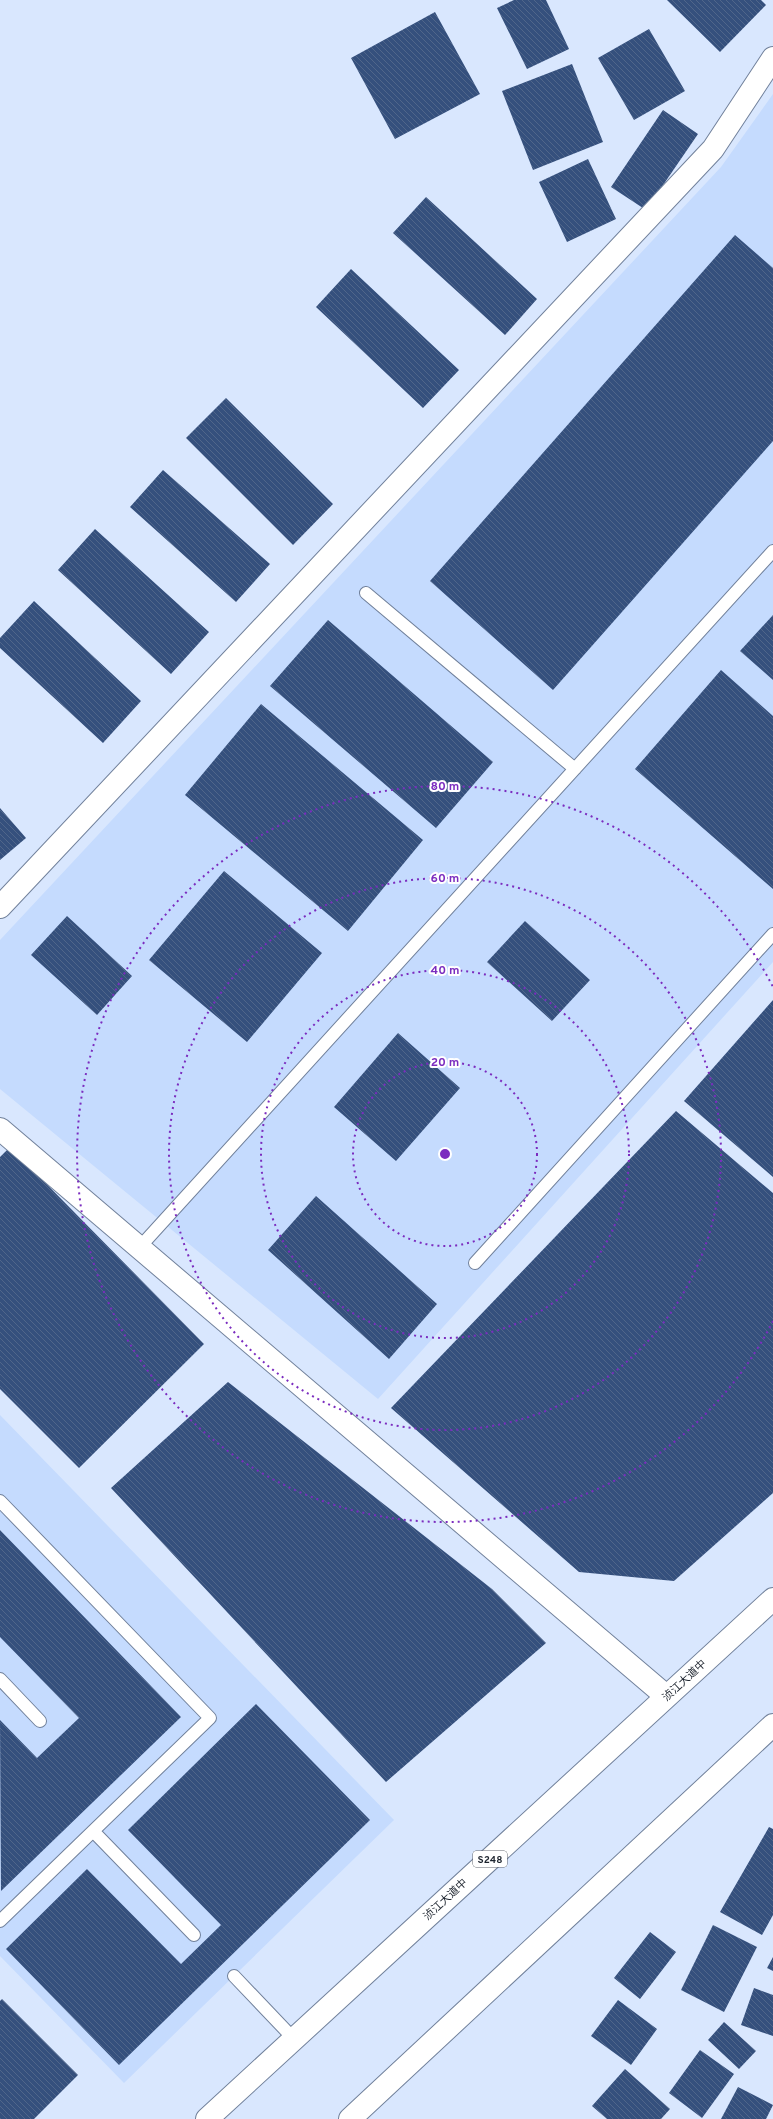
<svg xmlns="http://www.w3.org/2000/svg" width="773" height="2119" font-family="Overpass,'Noto Sans SC',sans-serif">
	<defs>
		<pattern id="building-back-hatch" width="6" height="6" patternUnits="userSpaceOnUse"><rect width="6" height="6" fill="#35507d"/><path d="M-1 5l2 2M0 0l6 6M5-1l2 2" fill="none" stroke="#50668a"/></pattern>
	</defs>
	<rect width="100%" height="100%" fill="#d9e7fe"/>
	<!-- built -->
	<path fill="#c5dbfe" d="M 773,94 L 773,962 L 378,1399 L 0,1089 L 0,940 L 721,167 Z
		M 0,1415 L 394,1820 L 124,2083 L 0,1956 Z"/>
	<!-- building -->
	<path fill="url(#building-back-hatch)" d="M 514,0 L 546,0 L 569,49 L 527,69 L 497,8 Z
		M 667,0 L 761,0 L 766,5 L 720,52 Z
		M 435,12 L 480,94 L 395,139 L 351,58 Z
		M 649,29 L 685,91 L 634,120 L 598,58 Z
		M 572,64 L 603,142 L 533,170 L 502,91 Z
		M 663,110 L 698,134 L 646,210 L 611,187 Z
		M 588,159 L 616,219 L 567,242 L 539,182 Z
		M 426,197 L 537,299 L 505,335 L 393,233 Z
		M 735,235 L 773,268 L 773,441 L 553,690 L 430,581 Z
		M 351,269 L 459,370 L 423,408 L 316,307 Z
		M 226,398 L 333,504 L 293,545 L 186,438 Z
		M 163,470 L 270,564 L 236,602 L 130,507 Z
		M 95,529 L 209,632 L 171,674 L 58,570 Z
		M 34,601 L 141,701 L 103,743 L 0,648 L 0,638 Z
		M 773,615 L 773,680 L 740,651 Z
		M 328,620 L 493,762 L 436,828 L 270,686 Z
		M 721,670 L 773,716 L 773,889 L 635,769 Z
		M 261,704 L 423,840 L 348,931 L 185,795 Z
		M 0,808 L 26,838 L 0,860 Z
		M 224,871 L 322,953 L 247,1042 L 149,960 Z
		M 67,916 L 132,976 L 97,1015 L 31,955 Z
		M 525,921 L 590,980 L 552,1021 L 487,962 Z
		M 773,1000 L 773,1177 L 684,1101 Z
		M 398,1033 L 460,1088 L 396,1161 L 334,1107 Z
		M 676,1111 L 773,1193 L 773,1493 L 674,1581 L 579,1572 L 391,1408 Z
		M 10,1147 L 204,1344 L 79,1468 L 0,1389 L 0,1157 Z
		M 316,1196 L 437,1304 L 389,1359 L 268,1250 Z
		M 228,1382 L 492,1589 L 546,1643 L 386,1782 L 111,1488 Z
		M 0,1530 L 181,1717 L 1,1891 L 0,1720 L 37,1758 L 79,1718 L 0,1637 Z
		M 256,1704 L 370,1820 L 119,2065 L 6,1949 L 87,1869 L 181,1964 L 221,1925 L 128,1830 Z
		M 769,1827 L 773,1829 L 773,1915 L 762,1935 L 720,1912 Z
		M 713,1925 L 757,1947 L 724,2012 L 681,1990 Z
		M 650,1932 L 676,1952 L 640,1999 L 614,1978 Z
		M 773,1957 L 773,1971 L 767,1968 Z
		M 754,1988 L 773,1995 L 773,2036 L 741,2025 Z
		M 2,1999 L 78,2075 L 34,2119 L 0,2119 L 0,2001 Z
		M 618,2000 L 657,2029 L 631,2065 L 591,2036 Z
		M 724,2022 L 756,2051 L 739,2069 L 708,2040 Z
		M 700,2050 L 734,2074 L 702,2118 L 669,2093 Z
		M 625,2069 L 670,2109 L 661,2119 L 607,2119 L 592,2106 Z
		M 738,2087 L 773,2105 L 766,2119 L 721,2119 Z"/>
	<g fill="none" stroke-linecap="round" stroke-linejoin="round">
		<defs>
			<path id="service" d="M 366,593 L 575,769
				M 139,1248 L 773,551
				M 475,1263 L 773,934
				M 0,1501 L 210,1718 L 0,1921
				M 0,1679 L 40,1721
				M 93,1831 L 194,1935
				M 234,1976 L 294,2039"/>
			<path id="minor" d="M 0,907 L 713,149 L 773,58
				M 0,1129 L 666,1696"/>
			<path id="primary" d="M 207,2119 L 773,1599
				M 350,2119 L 773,1725"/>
		</defs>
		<!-- service casing -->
		<use href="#service" stroke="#71819b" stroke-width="14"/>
		<!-- minor casing -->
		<use href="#minor" stroke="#71819b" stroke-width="24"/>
		<!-- primary casing -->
		<use href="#primary" stroke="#71819b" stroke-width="24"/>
		<!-- service -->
		<use href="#service" stroke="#fff" stroke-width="12"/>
		<!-- minor -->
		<use href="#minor" stroke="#fff" stroke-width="22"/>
		<!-- primary -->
		<use href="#primary" stroke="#fff" stroke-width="22"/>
	</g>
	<!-- distance rings -->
	<g fill="none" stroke="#7b2cbf" stroke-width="2" stroke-dasharray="2 4">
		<circle cx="445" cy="1154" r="92"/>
		<circle cx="445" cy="1154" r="184"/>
		<circle cx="445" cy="1154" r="276"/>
		<path d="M773 1321A368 368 0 1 1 773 987"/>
	</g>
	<g text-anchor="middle" stroke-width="4" stroke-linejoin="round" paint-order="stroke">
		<!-- shield labels -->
		<rect fill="#fff" stroke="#60656c" stroke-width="1" x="473" y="1851" width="34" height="16" rx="3"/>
		<g font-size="10" font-weight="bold" fill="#1c232d">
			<text x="490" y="1863">S248</text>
		</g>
		<!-- street labels -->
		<g font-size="11" fill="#1c232d" stroke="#fff">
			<text transform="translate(684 1680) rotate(-43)" y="4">浈江大道中</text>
			<text transform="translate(445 1899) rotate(-43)" y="4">浈江大道中</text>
		</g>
	</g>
	<circle cx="445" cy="1154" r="6" fill="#7b2cbf" stroke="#fff" stroke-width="2"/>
	<g font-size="12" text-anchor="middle" font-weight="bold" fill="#7b2cbf" stroke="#fff" stroke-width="4" stroke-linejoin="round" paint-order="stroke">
		<text x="445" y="790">80 m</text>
		<text x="445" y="882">60 m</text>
		<text x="445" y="974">40 m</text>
		<text x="445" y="1066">20 m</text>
	</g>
</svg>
